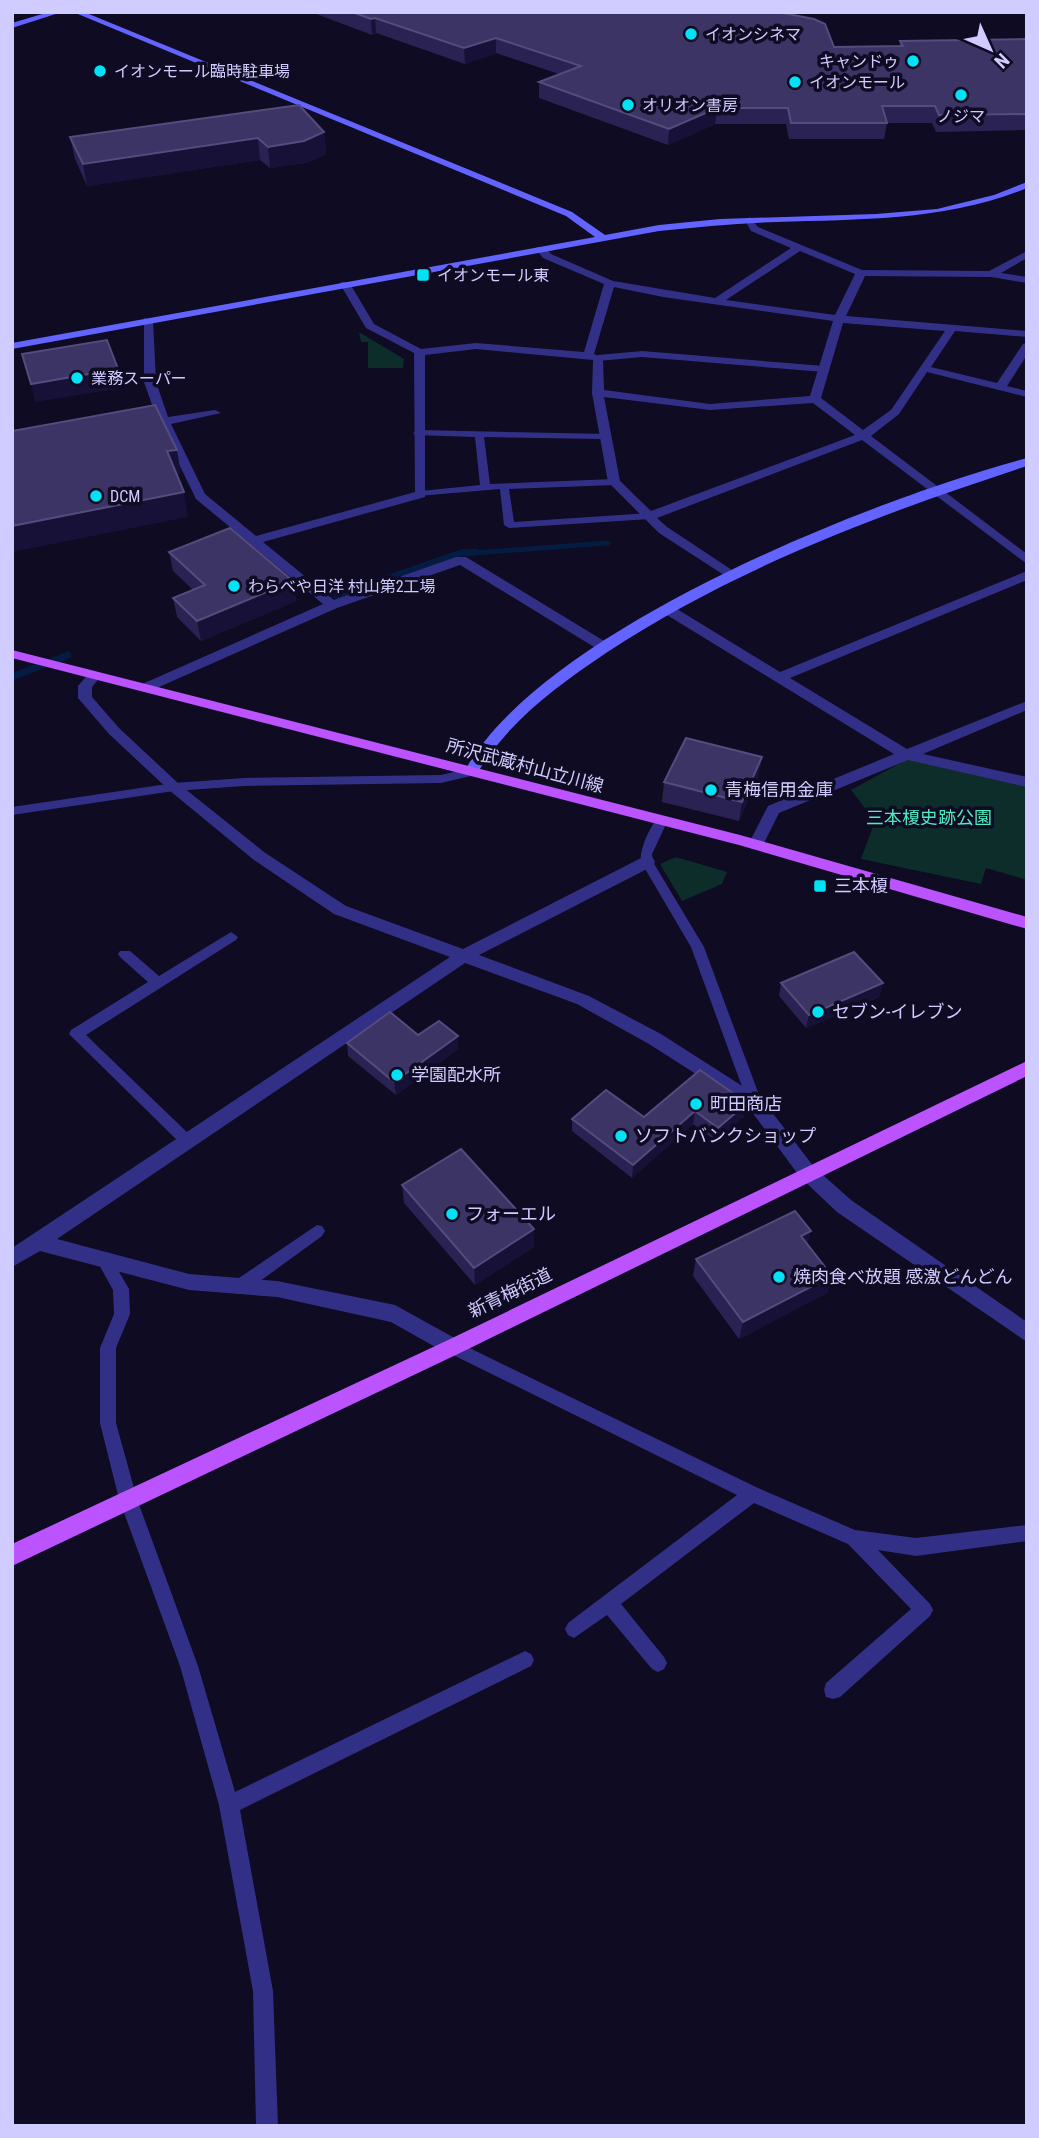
<svg xmlns="http://www.w3.org/2000/svg" width="1039" height="2138" font-family="'Roboto Condensed','Noto Sans JP',sans-serif">
	<rect width="100%" height="100%" fill="#0e0b22"/>
	<!-- green -->
	<path fill="#0d2d2b" d="M 359,332 L 404,359 L 403,368 L 368,368 L 368,342 L 361,342 Z
		M 906,760 L 919,760 L 1027,786 L 1027,880 L 986,868 L 981,884 L 861,859 L 875,821 L 851,790 Z
		M 676,857 L 727,872 L 722,884 L 682,901 L 660,864 Z"/>
	<g fill="none" stroke-linecap="round" stroke-linejoin="round">
		<!-- stream-far1 -->
		<path stroke="#041c42" stroke-width="5" d="M 459,554 L 608,543"/>
		<!-- stream -->
		<path stroke="#041c42" stroke-width="7" d="M 337,596 L 461,553 L 476,552
			M 12,677 L 68,655"/>
		<!-- lane -->
		<path fill="#323086" fill-rule="evenodd" d="M 642,351 L 824,366 L 828,369 L 824,372 L 642,357 L 598,361 L 594,358 L 598,355 Z
			M 418,430 L 607,434 L 609,436 L 604,439 L 484,437 L 490,484 L 614,479 L 619,482 L 614,485 L 509,489 L 514,522 L 650,513 L 655,516 L 650,519 L 509,528 L 504,525 L 500,489 L 418,496 L 416,494 L 421,491 L 480,485 L 475,437 L 415,435 L 413,433 Z
			M 471,768 L 477,772 L 475,775 L 441,783 L 244,786 L 174,791 L 12,815 L 12,807 L 174,783 L 244,778 L 441,775 Z
			M 662,816 L 668,820 L 652,854 L 653,862 L 704,947 L 762,1103 L 760,1107 L 750,1107 L 748,1103 L 691,947 L 641,862 C 639,850 651,821 662,816 Z
			M 231,932 L 238,937 L 236,940 L 86,1035 L 192,1137 L 194,1141 L 192,1145 L 182,1145 L 69,1034 L 71,1030 L 148,982 L 120,957 L 118,954 L 120,951 L 130,951 L 159,976 Z
			M 317,1225 L 322,1226 L 325,1231 L 322,1236 L 245,1292 L 239,1294 L 233,1292 L 231,1287 L 233,1282 Z
			M 105,1254 L 110,1256 L 129,1289 L 130,1314 L 116,1348 L 116,1423 L 137,1499 L 198,1666 L 235,1792 L 519,1654 L 525,1651 L 531,1654 L 534,1660 L 531,1666 L 240,1810 L 273,1991 L 278,2126 L 256,2126 L 253,1991 L 219,1805 L 180,1666 L 119,1499 L 100,1423 L 100,1348 L 114,1314 L 113,1290 L 97,1261 L 100,1256 Z
			M 453,1340 L 758,1488 L 855,1530 L 916,1538 L 1027,1525 L 1027,1541 L 916,1556 L 878,1550 L 930,1604 L 933,1610 L 930,1616 L 840,1697 L 833,1699 L 826,1697 L 824,1690 L 826,1683 L 911,1609 L 848,1544 L 754,1503 L 621,1604 L 664,1657 L 667,1663 L 664,1669 L 658,1672 L 652,1669 L 607,1615 L 574,1638 L 568,1635 L 565,1629 L 568,1623 L 737,1495 L 447,1352 L 445,1347 L 447,1342 Z"/>
		<!-- street -->
		<path fill="#323086" fill-rule="evenodd" d="M 750,217 L 758,227 L 862,270 L 989,271 L 1027,251 L 1027,258 L 1001,273 L 1027,277 L 1027,283 L 991,277 L 865,276 L 846,316 L 1027,331 L 1027,337 L 955,331 L 931,367 L 997,383 L 1023,344 L 1027,343 L 1027,355 L 1007,386 L 1027,391 L 1027,397 L 927,372 L 899,414 L 871,436 L 1027,554 L 1027,564 L 862,440 L 657,518 L 667,527 L 738,574 L 737,577 L 727,577 L 659,533 L 608,482 L 592,393 L 593,360 L 476,349 L 425,355 L 425,497 L 263,542 L 334,600 L 456,557 L 466,557 L 609,644 L 609,650 L 599,650 L 460,565 L 337,608 L 150,691 L 140,691 L 140,685 L 323,604 L 196,499 L 160,425 L 153,426 L 147,423 L 157,419 L 144,382 L 144,318 L 153,320 L 156,382 L 168,417 L 215,410 L 221,413 L 171,424 L 205,494 L 256,536 L 415,492 L 414,353 L 366,328 L 340,284 L 341,282 L 349,282 L 374,324 L 421,349 L 476,343 L 584,352 L 604,284 L 543,258 L 536,249 L 537,247 L 545,247 L 551,254 L 613,281 L 715,298 L 791,248 L 751,231 L 745,220 ZM 800,251 L 855,274 L 835,315 L 726,300 ZM 614,287 L 663,297 L 833,321 L 810,396 L 710,404 L 604,390 L 603,358 L 594,354 ZM 843,323 L 945,331 L 891,410 L 863,430 L 821,398 ZM 604,397 L 710,410 L 813,403 L 855,435 L 651,511 L 620,481 Z
			M 1027,571 L 1027,580 L 790,678 L 907,749 L 1027,701 L 1027,710 L 923,754 L 1027,777 L 1027,787 L 908,760 L 779,813 L 761,849 L 751,849 L 748,845 L 768,806 L 894,754 L 662,612 L 662,606 L 672,606 L 780,672 Z
			M 95,671 L 102,675 L 92,687 L 92,697 L 119,728 L 179,784 L 264,852 L 346,906 L 463,949 L 641,858 L 653,858 L 655,862 L 653,866 L 479,955 L 589,996 L 661,1034 L 761,1098 L 814,1167 L 851,1200 L 1027,1322 L 1027,1342 L 837,1212 L 800,1177 L 749,1108 L 649,1044 L 577,1004 L 465,963 L 57,1239 L 189,1274 L 277,1281 L 395,1305 L 460,1341 L 463,1347 L 460,1353 L 453,1356 L 446,1353 L 391,1322 L 277,1297 L 189,1290 L 40,1251 L 12,1267 L 12,1248 L 450,957 L 334,914 L 254,860 L 169,790 L 109,734 L 78,698 L 78,686 L 90,672 Z"/>
		<!-- secondary -->
		<path fill="#6363ff" fill-rule="evenodd" d="M 49,12 L 62,12 L 12,28 L 12,23 Z
			M 73,12 L 84,12 L 572,212 L 605,235 L 659,225 L 720,219 L 876,214 L 937,209 L 994,195 L 1027,182 L 1027,188 C 945,221 863,219 777,222 C 738,223 698,227 659,231 L 12,349 L 12,343 L 595,237 L 566,216 Z
			M 1027,458 L 1027,466 C 880,514 735,568 606,653 C 553,689 510,720 476,775 L 466,775 L 464,772 C 541,630 873,499 1027,458 Z"/>
		<!-- primary -->
		<path fill="#bb53ff" fill-rule="evenodd" d="M 12,650 L 740,835 L 1027,917 L 1027,929 L 739,845 L 12,658 Z
			M 1027,1061 L 1027,1076 L 460,1353 L 12,1566 L 12,1544 L 446,1341 Z"/>
	</g>
	<!-- wall -->
	<path fill="#2a2252" d="M 311,12 L 778,12 L 834,47 L 899,46 L 900,41 L 1027,39 L 1027,130 L 936,132 L 932,123 L 887,123 L 884,139 L 789,139 L 786,124 L 715,124 L 668,145 L 539,98 L 539,82 L 559,74 L 496,53 L 465,64 L 376,33 L 372,35 Z
		M 324,132 L 326,154 L 306,163 L 270,168 L 260,160 L 87,186 L 75,159 L 70,137 Z
		M 169,552 L 293,581 L 296,601 L 201,641 L 177,617 L 173,598 L 193,590 L 173,571 Z
		M 759,776 L 739,821 L 662,802 L 664,782 Z
		M 781,983 L 883,983 L 879,997 L 806,1028 L 779,996 Z
		M 458,1036 L 458,1049 L 396,1095 L 348,1056 L 347,1043 Z
		M 747,1103 L 744,1116 L 716,1141 L 693,1124 L 632,1178 L 572,1131 L 572,1119 L 644,1117 Z
		M 402,1185 L 534,1247 L 475,1285 L 404,1203 Z
		M 811,1231 L 807,1244 L 832,1276 L 827,1293 L 739,1339 L 693,1276 L 696,1259 Z"/>
	<!-- shaded-wall -->
	<path fill="#171137" d="M 375,18 L 376,33 L 372,35 L 371,19 Z
		M 496,38 L 496,53 L 465,64 L 464,48 Z
		M 717,108 L 715,124 L 668,145 L 669,129 Z
		M 324,132 L 326,154 L 306,163 L 270,168 L 268,147 Z
		M 258,138 L 260,160 L 87,186 L 83,164 Z
		M 118,369 L 122,388 L 35,402 L 31,384 Z
		M 177,450 L 181,474 L 172,476 L 167,451 Z
		M 184,492 L 188,517 L 12,552 L 12,526 Z
		M 293,581 L 296,601 L 201,641 L 197,621 Z
		M 762,757 L 759,776 L 739,821 L 742,802 Z
		M 883,983 L 879,997 L 806,1028 L 809,1015 Z
		M 458,1036 L 458,1049 L 396,1095 L 394,1082 Z
		M 747,1103 L 744,1116 L 716,1141 L 718,1128 Z
		M 695,1111 L 693,1124 L 632,1178 L 633,1165 Z
		M 534,1229 L 534,1247 L 475,1285 L 474,1268 Z
		M 811,1231 L 806,1248 L 801,1236 Z
		M 832,1276 L 827,1293 L 739,1339 L 743,1322 Z"/>
	<!-- building -->
	<path fill="#3c3465" stroke="#534c7d" stroke-width="2" d="M 352,12 L 778,12 L 814,19 L 825,24 L 834,47 L 903,46 L 900,41 L 1027,39 L 1027,114 L 939,115 L 935,106 L 882,106 L 887,123 L 791,123 L 788,108 L 717,108 L 669,129 L 539,82 L 581,66 L 496,38 L 464,48 L 375,18 L 371,19 Z
		M 299,105 L 324,132 L 304,141 L 268,147 L 258,138 L 83,164 L 70,137 Z
		M 107,340 L 118,369 L 31,384 L 22,354 Z
		M 155,405 L 177,450 L 167,451 L 184,492 L 12,526 L 12,431 Z
		M 230,528 L 293,581 L 197,621 L 173,598 L 205,585 L 169,552 Z
		M 686,738 L 762,757 L 742,802 L 664,782 Z
		M 854,952 L 883,983 L 809,1015 L 781,983 Z
		M 390,1012 L 418,1035 L 439,1021 L 458,1036 L 394,1082 L 347,1043 Z
		M 700,1070 L 747,1103 L 718,1128 L 695,1111 L 633,1165 L 572,1119 L 606,1090 L 644,1117 Z
		M 461,1149 L 534,1229 L 474,1268 L 402,1185 Z
		M 795,1211 L 811,1231 L 801,1236 L 832,1276 L 743,1322 L 696,1259 Z"/>
	<!-- markers -->
	<g fill="#00e3f7" stroke="#0e0b22" stroke-width="2.5">
		<circle cx="691" cy="34" r="7"/>
		<circle cx="913" cy="61" r="7"/>
		<circle cx="100" cy="71" r="7"/>
		<circle cx="795" cy="82" r="7"/>
		<circle cx="961" cy="95" r="7"/>
		<circle cx="628" cy="105" r="7"/>
		<rect x="416" y="268" width="14" height="14" rx="3.5"/>
		<circle cx="77" cy="378" r="7"/>
		<circle cx="96" cy="496" r="7"/>
		<circle cx="234" cy="586" r="7"/>
		<circle cx="711" cy="790" r="7"/>
		<rect x="813" y="879" width="14" height="14" rx="3.5"/>
		<circle cx="818" cy="1012" r="7"/>
		<circle cx="397" cy="1075" r="7"/>
		<circle cx="696" cy="1104" r="7"/>
		<circle cx="621" cy="1136" r="7"/>
		<circle cx="452" cy="1214" r="7"/>
		<circle cx="779" cy="1277" r="7"/>
	</g>
	<g text-anchor="middle" stroke-width="7" stroke-linejoin="round" paint-order="stroke">
		<!-- far-poi labels -->
		<g font-size="16" fill="#d1ccff" stroke="#0e0b22" text-anchor="start">
			<text x="705" y="40">イオンシネマ</text>
			<text x="899" y="67" text-anchor="end">キャンドゥ</text>
			<text x="114" y="77">イオンモール臨時駐車場</text>
			<text x="809" y="88">イオンモール</text>
			<text x="642" y="111">オリオン書房</text>
			<text x="961" y="122" text-anchor="middle">ノジマ</text>
			<text x="437" y="281">イオンモール東</text>
			<text x="91" y="384">業務スーパー</text>
			<text x="110" y="502">DCM</text>
			<text x="248" y="592">わらべや日洋 村山第2工場</text>
		</g>
		<!-- street labels -->
		<g font-size="18" fill="#d1ccff" stroke="#0e0b22">
			<text transform="translate(525 766) rotate(15)" y="6">所沢武蔵村山立川線</text>
			<text transform="translate(510 1293) rotate(-26)" y="6">新青梅街道</text>
		</g>
		<!-- poi labels -->
		<g font-size="18" fill="#d1ccff" stroke="#0e0b22" text-anchor="start">
			<text x="725" y="796">青梅信用金庫</text>
			<text x="834" y="892">三本榎</text>
			<text x="832" y="1018">セブン-イレブン</text>
			<text x="411" y="1081">学園配水所</text>
			<text x="710" y="1110">町田商店</text>
			<text x="635" y="1142">ソフトバンクショップ</text>
			<text x="466" y="1220">フォーエル</text>
			<text x="793" y="1283">焼肉食べ放題 感激どんどん</text>
		</g>
		<!-- park labels -->
		<g font-size="18" fill="#4becc0" stroke="#0e0b22">
			<text x="929" y="824">三本榎史跡公園</text>
		</g>
	</g>
	<!-- border -->
	<rect width="1039" height="2138" fill="none" stroke="#d1ccff" stroke-width="28"/>
	<!-- north arrow -->
	<g transform="translate(990 49) rotate(135)" stroke="#0e0b22" stroke-width="5" paint-order="stroke">
	<path d="M0-5L12 26L0 18L-12 26Z" fill="#d1ccff"/>
	<text y="-10" font-size="19" font-weight="bold" text-anchor="middle" fill="#d1ccff">N</text>
	</g>
</svg>
